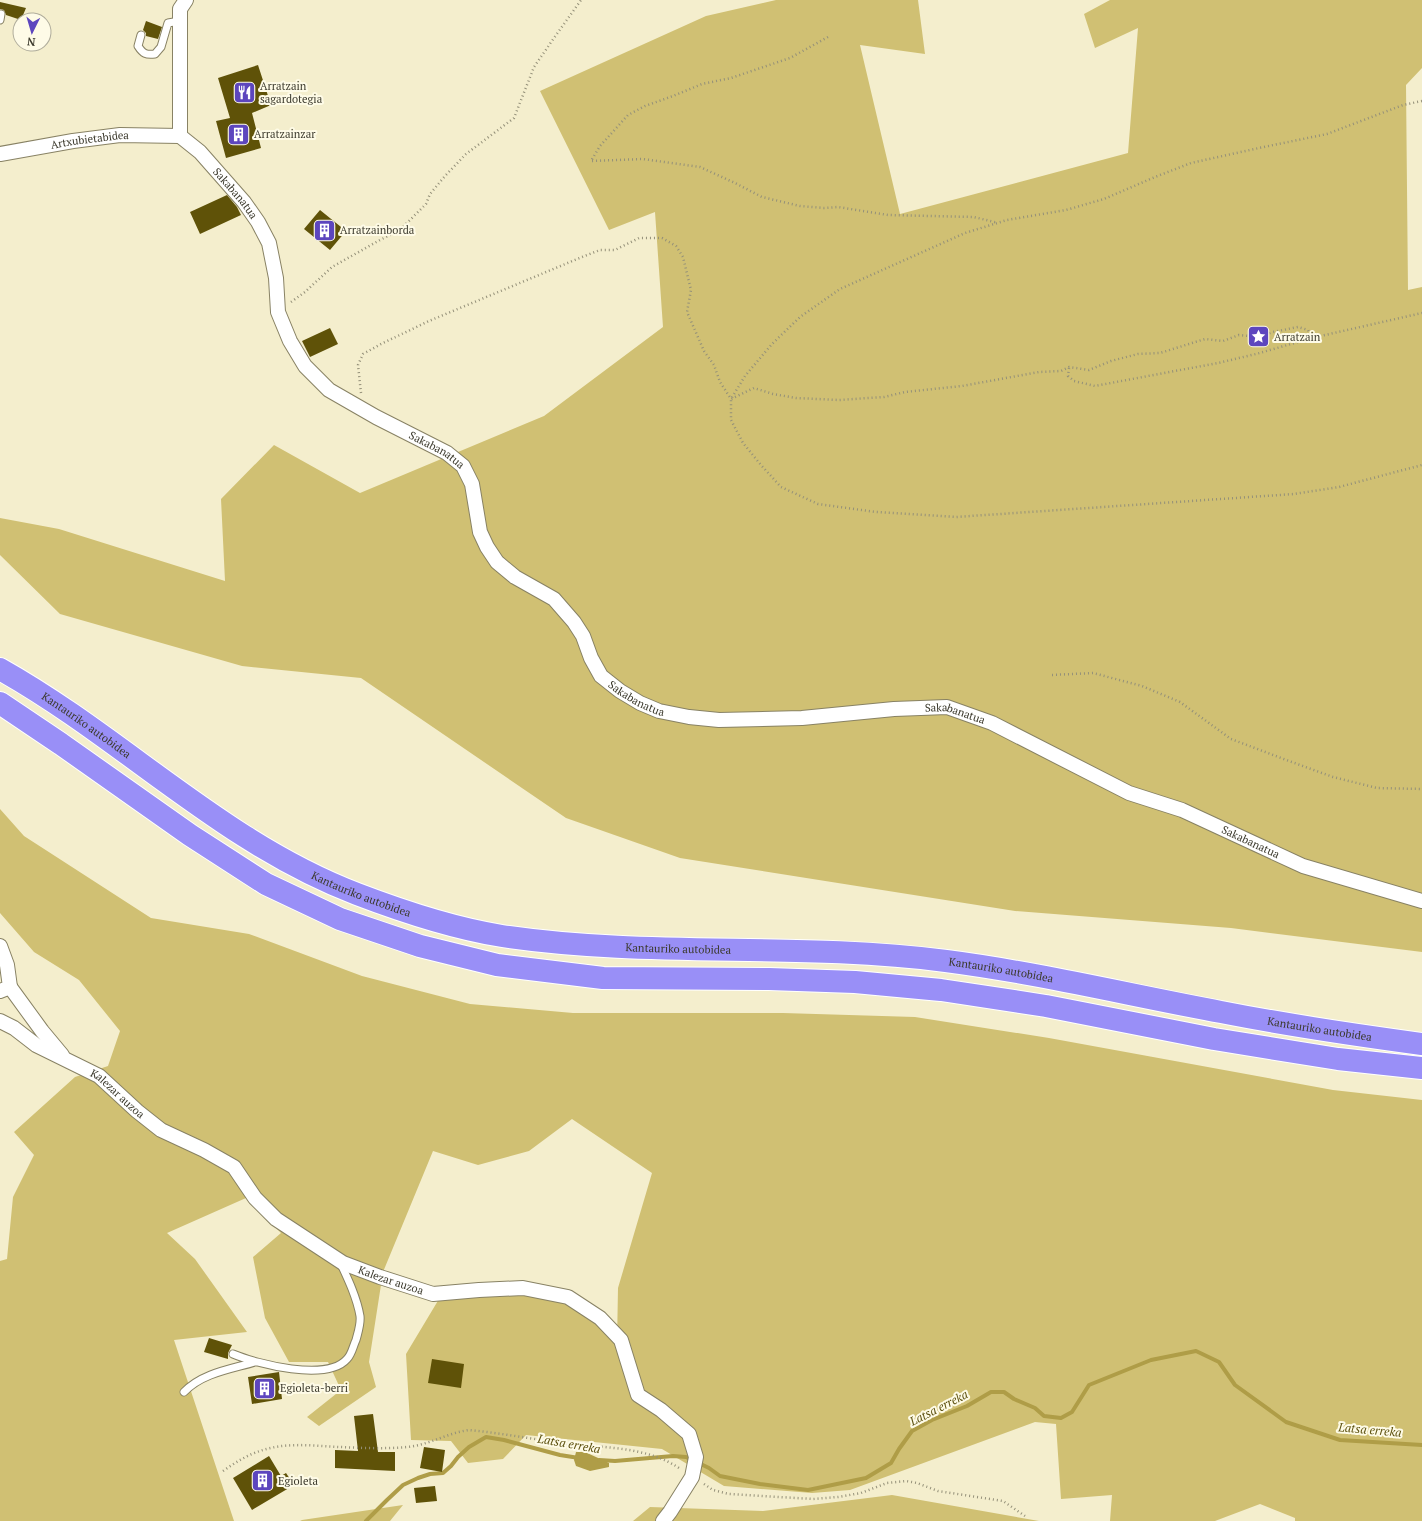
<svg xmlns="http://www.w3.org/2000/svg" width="1422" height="1521" font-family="'PT Serif',serif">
	<rect width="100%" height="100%" fill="#f4eecd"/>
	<!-- green -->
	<path fill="#d0c073" d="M 776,0 L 918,0 L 925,54 L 860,45 L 900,214 L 1128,153 L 1138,28 L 1095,48 L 1084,14 L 1110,0 L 1422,0 L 1422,68 L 1406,85 L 1408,290 L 1422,287 L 1422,952 L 1231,928 L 1015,911 L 680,858 L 566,818 L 361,678 L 242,666 L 60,614 L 0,555 L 0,518 L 59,529 L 225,581 L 221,499 L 274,445 L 360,493 L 544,416 L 663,327 L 655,212 L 609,230 L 540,91 L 706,16 Z
		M 0,809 L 24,836 L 151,918 L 249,934 L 362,976 L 470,1004 L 573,1013 L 783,1013 L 915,1017 L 1049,1038 L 1333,1090 L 1422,1100 L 1422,1521 L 1295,1521 L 1295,1518 L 1260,1504 L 1215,1521 L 1110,1521 L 1112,1495 L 1061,1499 L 1056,1424 L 1035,1422 L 850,1490 L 812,1493 L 724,1486 L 662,1449 L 526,1435 L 503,1459 L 468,1463 L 451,1441 L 411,1440 L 406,1354 L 439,1299 L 516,1293 L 567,1301 L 597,1323 L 617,1343 L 618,1288 L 652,1173 L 572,1119 L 529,1151 L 478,1165 L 433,1151 L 383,1272 L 369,1362 L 376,1387 L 319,1426 L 307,1417 L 341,1390 L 328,1362 L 289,1362 L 265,1318 L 253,1257 L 281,1233 L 246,1198 L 167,1233 L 195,1259 L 247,1332 L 174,1340 L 234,1521 L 0,1521 L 0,1261 L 7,1259 L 13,1197 L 34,1155 L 14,1132 L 75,1077 L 108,1066 L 120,1031 L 79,980 L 34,952 L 0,913 Z
		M 892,1495 L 1039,1521 L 633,1521 L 650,1507 L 763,1511 Z
		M 403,1505 L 390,1521 L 300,1521 L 302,1520 Z"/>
	<!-- water -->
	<path fill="#af9d47" d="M 576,1452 L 585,1452 L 609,1463 L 609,1467 L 590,1471 L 576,1466 L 574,1460 Z"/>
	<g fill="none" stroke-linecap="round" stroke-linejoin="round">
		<!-- stream -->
		<path stroke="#af9d47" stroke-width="4" d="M 599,1460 L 615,1461 L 673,1456 L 686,1457 L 709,1468 L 720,1476 L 760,1484 L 808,1490 L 866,1478 L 891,1463 L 899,1449 L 912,1431 L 932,1420 L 967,1406 L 991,1392 L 1004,1392 L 1014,1399 L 1035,1408 L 1044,1416 L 1061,1418 L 1072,1412 L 1089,1385 L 1151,1360 L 1196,1351 L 1219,1362 L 1235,1385 L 1286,1422 L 1340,1440 L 1422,1445
			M 366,1521 L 387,1500 L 403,1485 L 418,1478 L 430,1474 L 443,1473 L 451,1466 L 458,1457 L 469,1447 L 486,1437 L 504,1440 L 560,1455 L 579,1458"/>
	</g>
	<!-- building -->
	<path fill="#5f5208" d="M 0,2 L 26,8 L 21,20 L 6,15 L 4,10 L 0,9 Z
		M 146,21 L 162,27 L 158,39 L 146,36 L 146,33 L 143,30 Z
		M 258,65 L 271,105 L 252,113 L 261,148 L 226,158 L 216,121 L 230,118 L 218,78 Z
		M 227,195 L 237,207 L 241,215 L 200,234 L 190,212 Z
		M 320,210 L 346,231 L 330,250 L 304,229 Z
		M 330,328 L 338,344 L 310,357 L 302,341 Z
		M 209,1338 L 232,1345 L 228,1353 L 228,1359 L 204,1352 Z
		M 432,1359 L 464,1364 L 461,1388 L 428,1383 Z
		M 279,1372 L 282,1399 L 252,1404 L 248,1377 Z
		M 373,1414 L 378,1452 L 395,1452 L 395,1471 L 335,1468 L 335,1450 L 358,1451 L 354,1416 Z
		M 424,1447 L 445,1450 L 442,1472 L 420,1468 Z
		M 269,1456 L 281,1476 L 286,1473 L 294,1485 L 252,1510 L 233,1478 Z
		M 435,1486 L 437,1501 L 416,1503 L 414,1488 Z"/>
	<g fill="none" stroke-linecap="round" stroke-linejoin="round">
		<defs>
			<path id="lane" d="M 0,20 L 1,14
				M 141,35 L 138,46 C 143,54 146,55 155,54 L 161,47 L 168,23 L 180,21
				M 233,1354 C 257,1364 327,1382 347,1359 C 352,1354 353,1346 356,1340 C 358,1332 361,1324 360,1316 C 357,1298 348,1279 340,1262
				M 184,1392 C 202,1373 231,1369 255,1362"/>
			<g id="street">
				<path id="s1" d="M 180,136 L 200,152 L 244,202 L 258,222 L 269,243 L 276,278 L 278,312 L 290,341 L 305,366 L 329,390 L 376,417 L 447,453 L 463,466 L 472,484 L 480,532 L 487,547 L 497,562 L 515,577 L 554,599 L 574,622 L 583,636 L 591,658 L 601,676 L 620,691 L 640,703 L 659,711 L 689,717 L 719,720 L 802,718 L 894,709 L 947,707 L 992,723 L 1129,793 L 1182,810 L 1303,866 L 1422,901"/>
				<path d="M 180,136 L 180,9 L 186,0"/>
				<path id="s2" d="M 0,154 L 73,141 L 120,135 L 180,136"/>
				<path d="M 0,946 L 7,965 L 10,987 L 0,991"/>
				<path d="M 10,987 L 42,1031 L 62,1055"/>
				<path id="s3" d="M 0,1021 L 14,1028 L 36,1045 L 99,1076 L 137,1111 L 161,1130 L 204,1150 L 234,1167 L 255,1198 L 276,1219 L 343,1263 L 380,1277 L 433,1294 L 479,1290 L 523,1288 L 568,1297 L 600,1318 L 621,1340 L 638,1395 L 661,1410 L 689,1434 L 696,1457 L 692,1477 L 670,1512 L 663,1521"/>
			</g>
			<g id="highway">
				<path id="s4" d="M 0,669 C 123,738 223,843 357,894 C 404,912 452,928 502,936 C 649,958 799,942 946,961 C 1039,973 1129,995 1221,1012 C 1287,1025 1355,1035 1422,1044"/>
				<path d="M 0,703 L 61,744 L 190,835 L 266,884 L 340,919 L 420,946 L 497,965 L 603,978 L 769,979 L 855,982 L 941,990 L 1046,1006 L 1214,1039 L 1338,1059 L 1422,1068"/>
			</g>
		</defs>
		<!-- lane casing -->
		<use href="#lane" stroke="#888264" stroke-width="9"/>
		<!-- street casing -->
		<use href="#street" stroke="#888264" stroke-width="16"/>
		<!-- highway casing -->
		<use href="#highway" stroke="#fff" stroke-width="24"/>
		<!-- path -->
		<path stroke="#949079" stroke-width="2.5" stroke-dasharray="1 3" stroke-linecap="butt" d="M 828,37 L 790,58 L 731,78 L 702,84 L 673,96 L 645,106 L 628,115 L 600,146 L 591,161 L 643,159 L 700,167 L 735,183 L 762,197 L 800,206 L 824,208 L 838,207 L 888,215 L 974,217 L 998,223
			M 1422,101 L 1403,105 L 1327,134 L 1259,148 L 1191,163 L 1155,177 L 1104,199 L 1066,210 L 1007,220 L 965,233 L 840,289 L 800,317 L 772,344 L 745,376 L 731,399 L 731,420 L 743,443 L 761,465 L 781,487 L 818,504 L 876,512 L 956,517 L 1294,494 L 1339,487 L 1422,465
			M 291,302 L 305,292 L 332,267 L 380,240 L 400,230 L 426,204 L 430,194 L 445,176 L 466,154 L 514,118 L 534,67 L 554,38 L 581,0
			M 1069,368 L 1068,376 L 1074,381 L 1095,386 L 1148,376 L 1218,363 L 1256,354 L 1312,338 L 1422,313
			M 361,393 L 358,365 L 363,354 L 381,344 L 429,321 L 582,257 L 600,250 L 615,250 L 639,238 L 662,238 L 676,246 L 683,257 L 691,290 L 687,312 L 704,351 L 714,365 L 720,382 L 731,399 L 754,388 L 773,394 L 796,398 L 839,400 L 884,397 L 905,392 L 962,386 L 1039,372 L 1061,371 L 1069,367 L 1089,370 L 1111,361 L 1138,354 L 1160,353 L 1205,339 L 1223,341 L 1239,335 L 1259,337 L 1273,332 L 1298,327 L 1308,330 L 1312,338
			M 1052,675 L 1093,673 L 1142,686 L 1180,702 L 1231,739 L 1289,761 L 1333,777 L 1377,788 L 1422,789
			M 223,1471 C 236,1462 249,1454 263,1450 C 288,1442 315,1446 340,1447 C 362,1448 385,1449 407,1447 C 429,1445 447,1433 469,1430 C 500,1433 532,1439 563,1443 C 602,1448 646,1446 679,1468
			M 704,1484 L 713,1490 L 729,1494 L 813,1499 L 838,1497 L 861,1493 L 887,1483 L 906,1481 L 917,1483 L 938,1491 L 1003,1501 L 1025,1516"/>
		<!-- lane -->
		<use href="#lane" stroke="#fff" stroke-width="7"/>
		<!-- street -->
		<use href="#street" stroke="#fff" stroke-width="14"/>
		<!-- highway -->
		<use href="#highway" stroke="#998ff7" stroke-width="22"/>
	</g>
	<!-- icons -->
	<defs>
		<symbol id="restaurant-square" viewBox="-11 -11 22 22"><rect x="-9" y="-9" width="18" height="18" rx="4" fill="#5d46be" stroke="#fefbe7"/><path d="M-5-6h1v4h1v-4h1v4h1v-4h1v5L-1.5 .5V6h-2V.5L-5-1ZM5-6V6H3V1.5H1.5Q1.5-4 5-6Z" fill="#fff"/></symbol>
		<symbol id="building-square" viewBox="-11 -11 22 22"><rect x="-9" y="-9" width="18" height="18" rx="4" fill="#5d46be" stroke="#fefbe7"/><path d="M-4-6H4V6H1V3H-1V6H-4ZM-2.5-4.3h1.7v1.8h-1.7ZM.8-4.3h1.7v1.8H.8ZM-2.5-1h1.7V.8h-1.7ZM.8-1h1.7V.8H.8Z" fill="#fff"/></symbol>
		<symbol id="sight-square" viewBox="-11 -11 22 22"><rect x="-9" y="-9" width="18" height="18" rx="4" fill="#5d46be" stroke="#fefbe7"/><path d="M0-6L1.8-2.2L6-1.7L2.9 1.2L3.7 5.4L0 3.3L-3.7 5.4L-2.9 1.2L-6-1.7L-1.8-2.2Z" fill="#fff"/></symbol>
	</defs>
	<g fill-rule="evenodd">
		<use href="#restaurant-square" x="232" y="80" width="25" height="25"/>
		<use href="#building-square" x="226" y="122" width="25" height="25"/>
		<use href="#building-square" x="312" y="218" width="25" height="25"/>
		<use href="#sight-square" x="1246" y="324" width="25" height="25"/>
		<use href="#building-square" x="252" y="1376" width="25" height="25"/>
		<use href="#building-square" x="250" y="1468" width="25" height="25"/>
	</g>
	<g text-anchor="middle" stroke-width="4" stroke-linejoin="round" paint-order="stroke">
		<!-- poi labels -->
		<g font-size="11" fill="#3b392c" stroke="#fefbe7" text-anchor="start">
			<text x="260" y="90">Arratzain<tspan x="260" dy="13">sagardotegia</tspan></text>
			<text x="254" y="138">Arratzainzar</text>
			<text x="340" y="234">Arratzainborda</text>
			<text x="1274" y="341">Arratzain</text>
			<text x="280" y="1392">Egioleta-berri</text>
			<text x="278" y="1485">Egioleta</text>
		</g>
		<!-- street labels -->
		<g font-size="11" fill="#3b392c" stroke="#fefbe7">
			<text dy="4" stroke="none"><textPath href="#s2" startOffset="91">Artxubietabidea</textPath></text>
			<text dy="4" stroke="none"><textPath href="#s1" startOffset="80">Sakabanatua</textPath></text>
			<text dy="4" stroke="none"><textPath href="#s1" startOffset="428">Sakabanatua</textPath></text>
			<text dy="4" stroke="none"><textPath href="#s1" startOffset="764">Sakabanatua</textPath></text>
			<text dy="4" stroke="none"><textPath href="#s1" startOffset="1088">Sakabanatua</textPath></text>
			<text dy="4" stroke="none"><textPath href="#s4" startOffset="103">Kantauriko autobidea</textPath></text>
			<text dy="4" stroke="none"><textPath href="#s1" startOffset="1412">Sakabanatua</textPath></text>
			<text dy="4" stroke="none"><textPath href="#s4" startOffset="427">Kantauriko autobidea</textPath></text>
			<text dy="4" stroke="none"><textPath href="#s4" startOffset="751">Kantauriko autobidea</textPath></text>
			<text dy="4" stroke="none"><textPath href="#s4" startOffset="1075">Kantauriko autobidea</textPath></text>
			<text dy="4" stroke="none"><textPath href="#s4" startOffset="1399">Kantauriko autobidea</textPath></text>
			<text dy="4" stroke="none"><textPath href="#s3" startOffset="139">Kalezar auzoa</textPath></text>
			<text dy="4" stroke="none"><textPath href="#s3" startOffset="476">Kalezar auzoa</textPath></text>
		</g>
		<!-- water labels -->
		<g font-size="12" font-style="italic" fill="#5e5210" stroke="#fefbe7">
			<text transform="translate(939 1408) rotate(-27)" y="4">Latsa erreka</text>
			<text transform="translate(1370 1430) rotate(5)" y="4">Latsa erreka</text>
			<text transform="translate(569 1444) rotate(10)" y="4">Latsa erreka</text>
		</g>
	</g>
	<!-- north arrow -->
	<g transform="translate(32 32) rotate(185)"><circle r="19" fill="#fefbe7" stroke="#b0ad9c"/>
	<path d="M0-3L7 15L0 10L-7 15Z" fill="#5d46be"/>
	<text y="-6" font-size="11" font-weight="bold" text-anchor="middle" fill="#3b392c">N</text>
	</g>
</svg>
